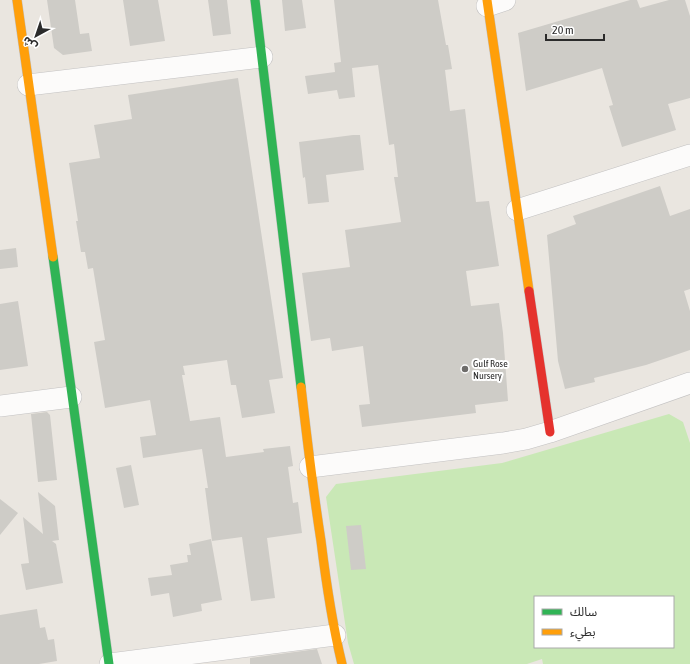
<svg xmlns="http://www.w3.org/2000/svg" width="690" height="664" font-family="'Asap Condensed','Noto Sans Arabic',sans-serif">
	<rect width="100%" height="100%" fill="#eae6e0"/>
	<!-- green -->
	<path fill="#c9e8b6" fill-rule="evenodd" d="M 669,414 L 683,422 L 690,443 L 690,664 L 543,664 L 542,659 L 527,664 L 354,664 L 348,643 L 326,497 L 336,484 L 502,463 ZM 535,597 L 673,597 L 673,647 L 535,647 Z"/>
	<!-- building -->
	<path fill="#ceccc7" d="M 47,0 L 75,0 L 80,34 L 89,33 L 92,51 L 63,55 L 54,48 Z
		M 123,0 L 158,0 L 165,41 L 130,46 Z
		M 208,0 L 227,0 L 231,34 L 213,36 Z
		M 282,0 L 302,0 L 306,28 L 285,31 Z
		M 334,0 L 438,0 L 446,45 L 448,45 L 452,69 L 445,70 L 450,111 L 465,109 L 476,202 L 489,201 L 499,266 L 466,271 L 471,306 L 499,303 L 503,333 L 508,401 L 475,405 L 476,413 L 362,427 L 359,405 L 370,404 L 363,346 L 332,351 L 330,338 L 311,341 L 302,273 L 350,267 L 345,230 L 401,222 L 394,177 L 398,177 L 394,144 L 389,145 L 378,65 L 352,68 L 355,97 L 339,99 L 337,90 L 308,94 L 305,76 L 335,72 L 334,63 L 341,62 Z
		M 630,0 L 637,0 L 640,8 L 669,0 L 685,0 L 690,16 L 690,98 L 668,104 L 676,130 L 622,147 L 609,106 L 613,105 L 602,68 L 526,91 L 518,33 Z
		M 238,78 L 283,378 L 269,380 L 275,413 L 242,418 L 236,385 L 231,385 L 227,360 L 183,366 L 185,375 L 182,375 L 190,421 L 220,417 L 226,457 L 264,452 L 263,449 L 290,446 L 293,466 L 288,467 L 293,503 L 298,502 L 302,533 L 267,538 L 275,598 L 251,601 L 242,537 L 212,541 L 205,488 L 208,488 L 202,449 L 143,458 L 140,437 L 156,435 L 150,400 L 105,408 L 94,342 L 105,340 L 93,268 L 88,269 L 85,252 L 81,252 L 76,221 L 78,221 L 69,163 L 100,158 L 94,125 L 132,119 L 128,95 Z
		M 353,135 L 360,135 L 364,170 L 326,175 L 329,202 L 308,204 L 305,177 L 303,178 L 299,142 Z
		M 660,186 L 670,216 L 690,209 L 690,289 L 684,291 L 690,311 L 690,350 L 646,365 L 594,378 L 595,382 L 565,389 L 558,361 L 547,235 L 576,224 L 573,216 Z
		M 16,248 L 18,267 L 0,269 L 0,250 Z
		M 18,301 L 28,366 L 0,370 L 0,304 Z
		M 47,412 L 50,415 L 57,480 L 38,482 L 31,414 Z
		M 131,465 L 139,505 L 124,508 L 116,468 Z
		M 38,492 L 55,506 L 59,540 L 52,541 L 56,544 L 63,583 L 26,590 L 21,564 L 29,563 L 23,517 L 43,534 Z
		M 0,499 L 18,513 L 0,535 Z
		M 361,525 L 366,569 L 351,570 L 346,526 Z
		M 211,539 L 222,600 L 201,604 L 202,611 L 173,617 L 169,593 L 151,596 L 148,578 L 172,575 L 170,565 L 188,562 L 187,555 L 191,555 L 189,544 Z
		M 37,609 L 40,628 L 45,627 L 48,640 L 54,639 L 57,661 L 39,664 L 0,664 L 0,615 Z
		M 317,649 L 322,664 L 250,664 L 250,658 Z"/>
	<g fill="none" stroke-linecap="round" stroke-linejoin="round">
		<defs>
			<path id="street" d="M 487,6 L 505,0
				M 28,85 L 262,57
				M 517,210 L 690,155
				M 0,406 L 71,397
				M 310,467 L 503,443 L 526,439 L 550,432 L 690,383
				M 110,664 L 335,635"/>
			<path id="fast" d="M 255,0 L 301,387
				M 53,257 L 109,664"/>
			<path id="slow" d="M 17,0 L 53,257
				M 487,0 L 529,291
				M 301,387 C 307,439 313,490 321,541 C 326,582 332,623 342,664"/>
			<path id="jam" d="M 529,291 L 550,432"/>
		</defs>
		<!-- street casing -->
		<use href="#street" stroke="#c3c2c2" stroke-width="22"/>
		<!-- fast casing -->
		<use href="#fast" stroke="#c3c2c2" stroke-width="10"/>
		<!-- slow casing -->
		<use href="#slow" stroke="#c3c2c2" stroke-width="10"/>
		<!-- jam casing -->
		<use href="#jam" stroke="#c3c2c2" stroke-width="10"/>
		<!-- street -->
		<use href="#street" stroke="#fcfbfa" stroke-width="21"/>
		<!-- fast -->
		<use href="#fast" stroke="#30b455" stroke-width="9"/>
		<!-- slow -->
		<use href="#slow" stroke="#ff9f0a" stroke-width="9"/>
		<!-- jam -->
		<use href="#jam" stroke="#e5322d" stroke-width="9"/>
	</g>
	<!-- markers -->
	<circle fill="#6e6c6a" stroke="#fff" stroke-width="1.5" cx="465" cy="369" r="4"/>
	<g text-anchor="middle" stroke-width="4" stroke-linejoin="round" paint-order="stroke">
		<!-- poi labels -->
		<g font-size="10" fill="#2b2b2b" stroke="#fff" text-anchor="start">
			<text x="473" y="367">Gulf Rose<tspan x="473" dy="12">Nursery</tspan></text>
		</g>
	</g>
	<!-- legend -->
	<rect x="534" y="596" width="140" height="52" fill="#ffffff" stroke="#aaaaaa"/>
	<rect x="542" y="609" width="20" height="6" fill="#30b455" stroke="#aaaaaa"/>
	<text x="570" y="616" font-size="12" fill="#2b2b2b">سالك</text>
	<rect x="542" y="629" width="20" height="6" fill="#ff9f0a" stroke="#aaaaaa"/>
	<text x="570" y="636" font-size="12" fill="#2b2b2b">بطيء</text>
	<!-- north arrow -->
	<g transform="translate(36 36) rotate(220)" stroke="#ffffff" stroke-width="3" paint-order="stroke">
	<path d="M0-3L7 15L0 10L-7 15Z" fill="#2b2b2b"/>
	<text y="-6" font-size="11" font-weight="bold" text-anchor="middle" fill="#2b2b2b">ش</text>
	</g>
	<!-- scale -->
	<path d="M546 34v6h58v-6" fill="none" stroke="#2b2b2b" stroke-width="2"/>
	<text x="552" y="34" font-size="12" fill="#2b2b2b" stroke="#ffffff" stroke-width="3" paint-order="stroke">20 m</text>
</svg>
